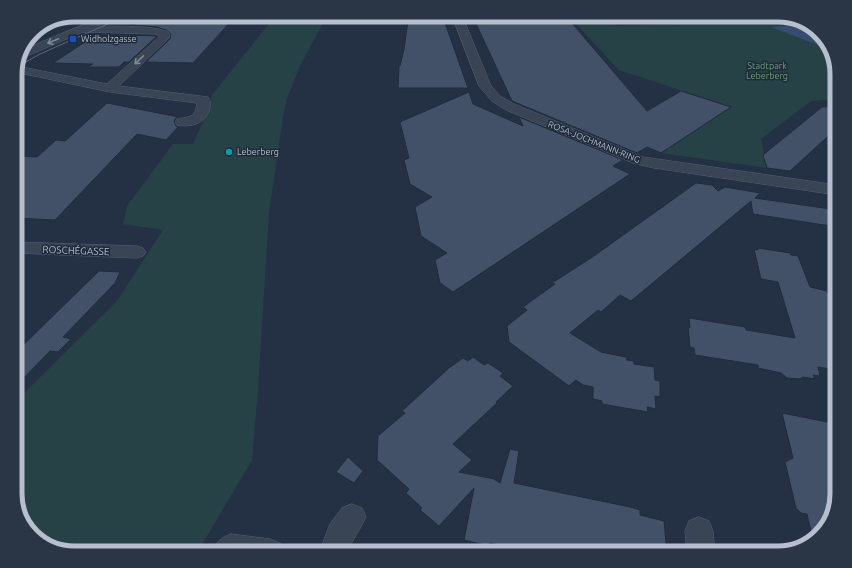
<svg xmlns="http://www.w3.org/2000/svg" width="852" height="568" font-family="Ubuntu,sans-serif">
	<rect width="100%" height="100%" fill="#243145"/>
	<!-- green -->
	<path fill="#274246" d="M 276,15 L 327,15 L 300,66 L 286,101 L 283,117 L 269,212 L 258,389 L 252,460 L 197,553 L 74,553 L 41,543 L 23,523 L 15,497 L 15,402 L 117,301 L 163,230 L 123,224 L 127,206 L 173,144 L 193,144 L 209,108 L 212,95 Z
		M 568,15 L 605,15 L 617,26 L 793,20 L 811,25 L 829,45 L 837,74 L 837,99 L 811,101 L 761,139 L 767,168 L 661,153 L 731,107 L 619,70 Z"/>
	<!-- water -->
	<path fill="#374c6e" d="M 804,23 L 811,25 L 829,45 L 830,48 L 828,49 L 771,27 L 786,26 L 783,24 Z"/>
	<!-- building -->
	<path fill="#435168" stroke="#202b3c" d="M 420,15 L 441,15 L 444,20 L 468,88 L 398,88 L 399,66 L 400,66 L 404,49 L 408,21 L 412,17 L 421,17 Z
		M 472,15 L 565,15 L 647,111 L 681,91 L 731,107 L 661,153 L 647,147 L 637,153 L 512,101 Z
		M 145,16 L 209,17 L 234,18 L 193,63 L 146,62 L 170,39 L 171,34 L 166,30 L 157,27 L 133,25 Z
		M 121,35 L 157,36 L 129,62 L 124,62 L 119,67 L 87,67 L 93,64 L 53,63 L 91,38 L 115,39 Z
		M 469,92 L 473,104 L 523,126 L 519,117 L 623,160 L 613,166 L 630,174 L 453,292 L 440,283 L 435,260 L 447,253 L 421,236 L 415,207 L 432,197 L 410,184 L 404,160 L 409,158 L 400,122 Z
		M 107,103 L 179,117 L 176,118 L 174,121 L 176,126 L 178,127 L 166,140 L 137,134 L 55,220 L 15,218 L 15,156 L 37,157 L 56,140 L 65,141 Z
		M 837,106 L 837,128 L 790,171 L 767,168 L 763,155 L 822,107 Z
		M 696,183 L 712,185 L 718,191 L 725,187 L 760,193 L 755,198 L 837,210 L 837,227 L 753,214 L 751,201 L 631,301 L 620,295 L 601,312 L 598,310 L 570,333 L 601,352 L 626,357 L 627,360 L 634,361 L 634,364 L 654,367 L 655,380 L 660,381 L 660,397 L 655,396 L 656,409 L 647,407 L 648,412 L 602,404 L 602,401 L 593,399 L 593,387 L 583,385 L 576,380 L 569,386 L 509,342 L 507,326 L 527,310 L 523,307 L 555,284 L 552,283 L 591,258 Z
		M 758,248 L 790,253 L 791,255 L 798,256 L 810,287 L 827,291 L 837,315 L 837,370 L 818,367 L 820,376 L 813,375 L 815,379 L 803,377 L 800,379 L 787,378 L 781,373 L 758,368 L 758,365 L 695,355 L 694,348 L 690,347 L 688,327 L 690,328 L 689,318 L 745,327 L 746,330 L 795,338 L 778,282 L 761,279 L 754,249 L 758,250 Z
		M 99,271 L 120,272 L 115,283 L 63,337 L 71,339 L 58,352 L 50,351 L 15,387 L 15,353 Z
		M 473,357 L 484,365 L 488,363 L 503,373 L 500,376 L 513,386 L 496,402 L 497,403 L 453,444 L 472,460 L 459,472 L 494,479 L 500,483 L 510,449 L 519,451 L 514,483 L 630,507 L 640,510 L 640,515 L 664,521 L 667,553 L 525,553 L 525,551 L 490,543 L 489,546 L 464,540 L 474,488 L 439,526 L 420,510 L 422,508 L 406,493 L 409,489 L 377,460 L 378,436 L 405,413 L 402,411 L 449,368 L 463,358 L 468,361 Z
		M 782,413 L 837,424 L 837,494 L 827,527 L 813,540 L 807,514 L 801,513 L 796,508 L 785,462 L 793,458 Z
		M 348,457 L 363,471 L 354,483 L 336,472 Z"/>
	<g fill="none" stroke-linecap="round" stroke-linejoin="round">
		<defs>
			<path id="minor" d="M 107,15 L 120,15 L 96,26 C 111,27 161,24 170,34 L 169,38 L 119,86 L 208,97 C 211,101 210,103 210,107 C 207,123 192,128 177,125 L 175,122 L 177,119 C 190,116 195,119 197,103 L 110,92 L 15,72 L 17,66 L 107,84 L 160,36 L 155,34 L 83,32 L 27,56 L 21,57 L 25,49 Z
				M 452,15 L 462,15 L 491,86 L 500,96 L 514,104 L 643,157 L 837,185 L 837,195 L 654,168 L 633,163 L 506,110 L 492,101 L 479,86 Z
				M 15,242 L 137,246 L 143,248 L 146,252 L 143,256 L 137,258 L 15,253 Z
				M 352,504 L 362,508 L 366,517 C 360,530 352,540 347,553 L 319,553 L 330,524 L 342,508 Z
				M 699,517 L 709,521 L 713,531 L 715,553 L 687,553 L 685,531 L 689,521 Z
				M 231,534 L 270,539 L 280,543 L 284,553 L 212,553 C 216,542 220,538 231,534 Z"/>
		</defs>
		<!-- minor casing -->
		<use href="#minor" stroke="#555f6f" stroke-width="1"/>
		<!-- minor -->
		<use href="#minor" fill="#394454" fill-rule="evenodd"/>
		<!-- tram -->
		<path stroke="#5b677c" stroke-width="1" d="M 17,67 L 40,54 L 128,15"/>
	</g>
	<!-- one-way arrows -->
	<defs><path id="oneway-shaft" d="M-6 0H5M1.5-3L5.5 0L1.5 3" fill="none" stroke-width="1.6" stroke-linecap="round" stroke-linejoin="round"/></defs>
	<g stroke="#7e8897">
		<use href="#oneway-shaft" transform="translate(53 41) rotate(157)"/>
		<use href="#oneway-shaft" transform="translate(139 60) rotate(136)"/>
	</g>
	<!-- markers -->
	<rect fill="#1a4fb4" stroke="#1e293a" stroke-width="1.5" x="69" y="35" width="8" height="8" rx="2"/>
	<circle fill="#0f9aa8" stroke="#1e293a" stroke-width="1.5" cx="229" cy="152" r="4"/>
	<g text-anchor="middle" stroke-width="3" stroke-linejoin="round" paint-order="stroke">
		<!-- far-poi labels -->
		<g font-size="9" fill="#b7bfce" stroke="#1e293a" text-anchor="start">
			<text x="81" y="42">Widholzgasse</text>
			<text x="237" y="155">Leberberg</text>
		</g>
		<!-- far-park labels -->
		<g font-size="9" fill="#6ca179" stroke="#1e293a">
			<text x="767" y="69">Stadtpark<tspan x="767" dy="10">Leberberg</tspan></text>
		</g>
		<!-- far-street labels -->
		<g font-size="9" fill="#b7bfce" stroke="#1e293a">
			<text transform="translate(594 142) rotate(22)" y="3">ROSA-JOCHMANN-RING</text>
		</g>
		<!-- street labels -->
		<g font-size="10" fill="#b7bfce" stroke="#1e293a">
			<text transform="translate(76 250) rotate(2)" y="4">ROSCHÉGASSE</text>
		</g>
	</g>
	<!-- crop -->
	<path d="M0 0H852V568H0ZM74 22H778A52 52 0 0 1 830 74V494A52 52 0 0 1 778 546H74A52 52 0 0 1 22 494V74A52 52 0 0 1 74 22Z" fill="#2a3546" fill-rule="evenodd"/>
	<path fill="none" stroke="#b7bfce" stroke-width="5" d="M74 22H778A52 52 0 0 1 830 74V494A52 52 0 0 1 778 546H74A52 52 0 0 1 22 494V74A52 52 0 0 1 74 22Z"/>
</svg>
